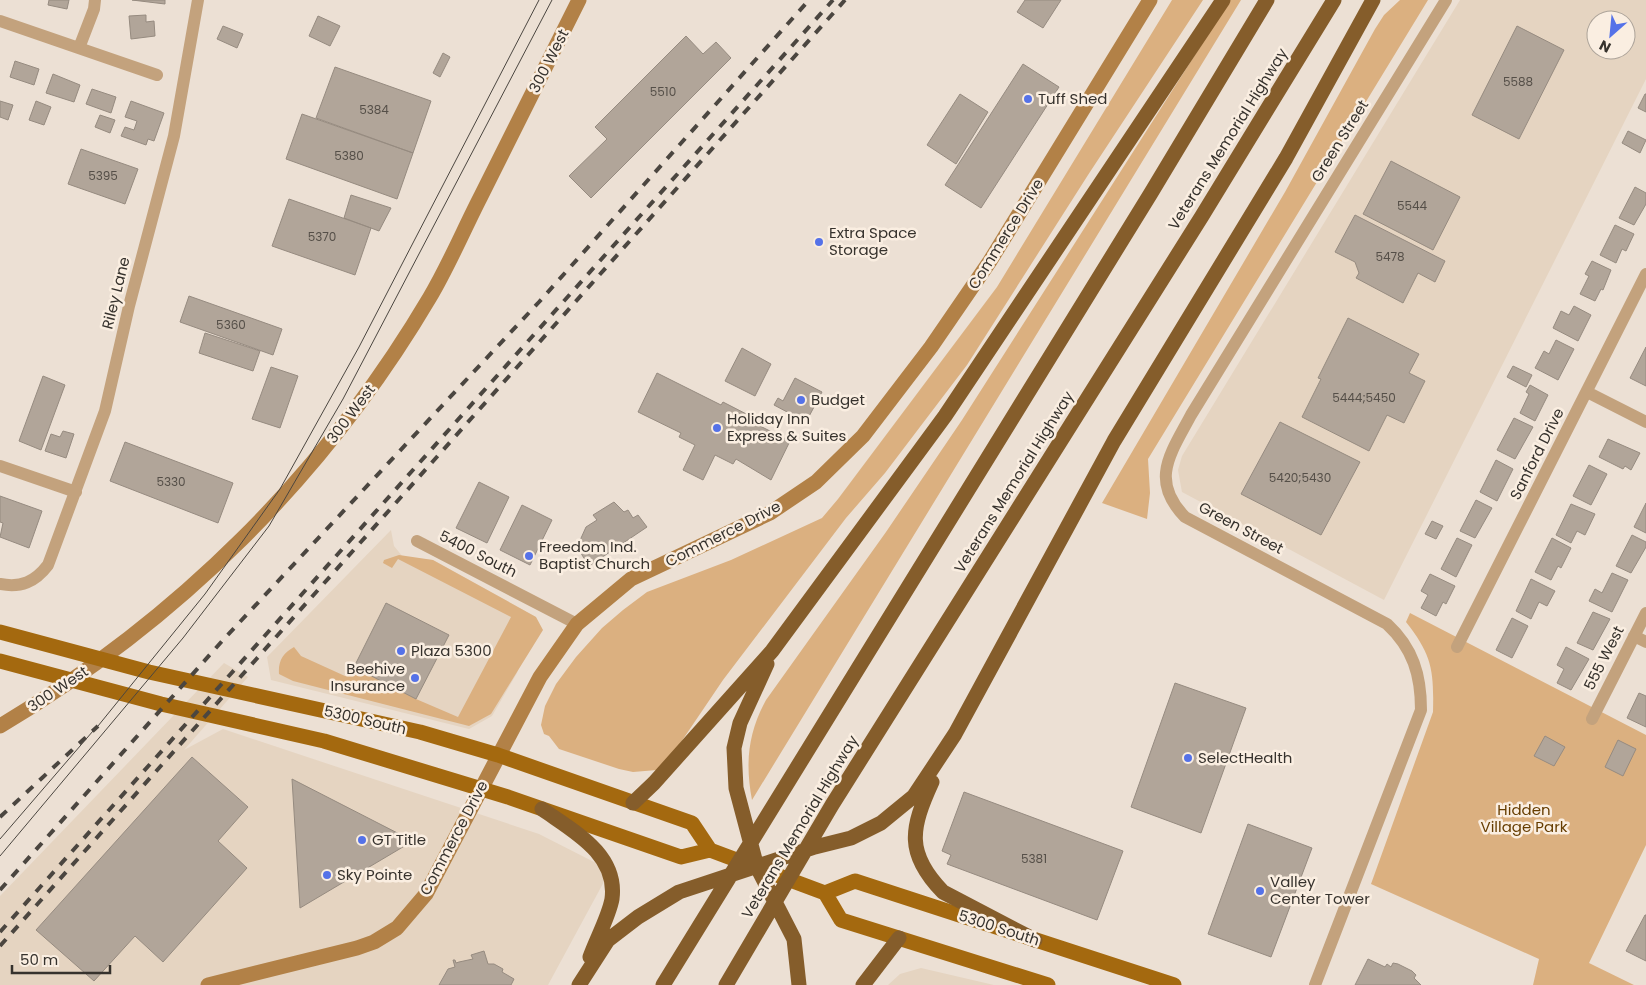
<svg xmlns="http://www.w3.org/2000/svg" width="1646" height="985" font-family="Poppins,sans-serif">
	<rect width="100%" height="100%" fill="#ece0d4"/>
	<!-- built -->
	<path fill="#e5d4c1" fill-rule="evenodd" d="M 1460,0 L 1646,0 L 1646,79 L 1384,600 L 1182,492 L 1178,470 L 1182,456 ZM 1596,20 L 1626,20 L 1626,50 L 1596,50 Z
		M 391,530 L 394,546 L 403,557 L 433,560 L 536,617 L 517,673 L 492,716 L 469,729 L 271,680 L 267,657 Z
		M 224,663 L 248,677 L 184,750 L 223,729 L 539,834 L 598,864 L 606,878 L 548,985 L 0,985 L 0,896 Z
		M 921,968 L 994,985 L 888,985 L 900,974 Z"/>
	<!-- green -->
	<path fill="#dbb080" d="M 1172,0 L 1203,0 L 1088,175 L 967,365 L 885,473 L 846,518 L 723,680 L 677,748 L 657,770 L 633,772 L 619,769 L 559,749 L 549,736 L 544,734 L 541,725 L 545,706 L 556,684 L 576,657 L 602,628 L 623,610 L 647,592 L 731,560 L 822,518 L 838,499 L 997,287 Z
		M 1230,0 L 1241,0 L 752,800 C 745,763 748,733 766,700 L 886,532 L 962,420 Z
		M 1400,0 L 1428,0 L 1148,459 L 1150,493 L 1147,519 L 1102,503 L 1285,192 L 1375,29 L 1384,15 Z
		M 399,555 L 433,560 L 536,617 L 543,630 L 491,714 L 469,726 L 293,681 L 279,674 C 278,661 283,653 294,647 L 301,656 L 345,676 L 350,665 L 416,699 L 458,717 L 511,617 L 398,559 L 392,568 L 383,563 L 384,560 Z
		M 1410,613 L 1646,735 L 1646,845 L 1589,963 L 1634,985 L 1533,985 L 1539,959 L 1371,884 L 1433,712 C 1434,670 1432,655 1406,622 Z"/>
	<!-- building -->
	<path fill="#b1a599" stroke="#968b80" d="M 49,0 L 69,0 L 67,9 L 48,5 Z
		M 132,0 L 165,0 L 165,4 Z
		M 1025,0 L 1061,0 L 1043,28 L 1017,12 Z
		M 146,15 L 146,22 L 154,21 L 155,36 L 131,39 L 129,16 Z
		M 318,16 L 340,26 L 330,46 L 309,36 Z
		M 223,26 L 243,34 L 237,48 L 217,39 Z
		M 1517,26 L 1564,50 L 1519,139 L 1472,115 Z
		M 686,36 L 703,54 L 716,42 L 731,58 L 591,198 L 569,176 L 607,139 L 595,127 Z
		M 443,53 L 450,57 L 440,77 L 433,73 Z
		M 15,61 L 39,69 L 34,85 L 10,77 Z
		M 1023,64 L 1059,87 L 981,208 L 945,185 Z
		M 335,67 L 431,101 L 413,153 L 316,118 Z
		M 53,74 L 80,85 L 74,102 L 46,93 Z
		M 92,89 L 116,97 L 111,113 L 86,104 Z
		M 960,94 L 988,112 L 956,164 L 927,145 Z
		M 1645,94 L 1646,94 L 1646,112 L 1638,108 Z
		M 0,101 L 13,105 L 8,120 L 0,117 Z
		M 36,101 L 51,107 L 44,125 L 29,120 Z
		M 131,101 L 164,113 L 154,141 L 148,139 L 146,145 L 121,136 L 125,127 L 134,130 L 137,121 L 125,117 Z
		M 302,114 L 413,153 L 397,199 L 286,159 Z
		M 100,115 L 115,120 L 110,133 L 95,127 Z
		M 1628,131 L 1646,140 L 1640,153 L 1622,143 Z
		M 81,149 L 138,169 L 125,204 L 68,184 Z
		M 1391,161 L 1460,197 L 1433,250 L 1363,214 Z
		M 1635,187 L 1646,193 L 1646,204 L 1634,225 L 1619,218 Z
		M 351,195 L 391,208 L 379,231 L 344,218 Z
		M 289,199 L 371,228 L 355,275 L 272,246 Z
		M 1355,215 L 1445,261 L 1435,282 L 1418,273 L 1403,303 L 1356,278 L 1359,273 L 1355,262 L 1335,252 Z
		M 1615,225 L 1634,234 L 1626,251 L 1622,249 L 1616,263 L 1600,255 Z
		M 1592,261 L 1611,270 L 1603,290 L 1601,289 L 1595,301 L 1580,294 L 1589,276 L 1585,274 Z
		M 189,296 L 282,329 L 273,355 L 180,322 Z
		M 1574,306 L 1591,315 L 1578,341 L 1553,328 L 1561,311 L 1569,315 Z
		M 1348,318 L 1419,354 L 1409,373 L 1425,381 L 1404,423 L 1387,415 L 1369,451 L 1302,417 L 1321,379 L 1318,378 Z
		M 205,333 L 260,351 L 253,371 L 199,353 Z
		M 1556,340 L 1574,349 L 1558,380 L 1535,368 L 1544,351 L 1549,354 Z
		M 1646,347 L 1646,386 L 1630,378 Z
		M 742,348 L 771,364 L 755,396 L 725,381 Z
		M 1513,366 L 1532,375 L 1526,387 L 1507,377 Z
		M 271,367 L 298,376 L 280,428 L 252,419 Z
		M 657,373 L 721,405 L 723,402 L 756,419 L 754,423 L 790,441 L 771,480 L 736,459 L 733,464 L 715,455 L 703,480 L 683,470 L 695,445 L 679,437 L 681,433 L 638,412 Z
		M 43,376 L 65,385 L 41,450 L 19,441 Z
		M 795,378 L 822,392 L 806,422 L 774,405 L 778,398 L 783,401 Z
		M 1530,385 L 1548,395 L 1535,421 L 1520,413 L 1529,394 L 1526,392 Z
		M 1514,418 L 1533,427 L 1515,459 L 1497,450 Z
		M 1280,422 L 1360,462 L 1321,535 L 1241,494 Z
		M 63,431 L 74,434 L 66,458 L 45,451 L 51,434 L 60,437 Z
		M 1608,439 L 1640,453 L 1631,470 L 1625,466 L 1623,469 L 1599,457 Z
		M 125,442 L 233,483 L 218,523 L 110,481 Z
		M 1496,460 L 1513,469 L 1497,501 L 1480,492 Z
		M 1589,465 L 1607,474 L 1591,505 L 1573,496 Z
		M 479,482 L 509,497 L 487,543 L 456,528 Z
		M 0,496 L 42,511 L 29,548 L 0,537 L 3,523 L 0,522 Z
		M 1476,500 L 1492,508 L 1475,538 L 1460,531 Z
		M 614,502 L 624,512 L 628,510 L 633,518 L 638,515 L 647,527 L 589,566 L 577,547 L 586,527 L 597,520 L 593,515 Z
		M 1646,503 L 1646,533 L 1634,527 Z
		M 1571,504 L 1595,514 L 1585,535 L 1577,531 L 1571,543 L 1556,535 Z
		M 522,505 L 552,520 L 530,565 L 500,550 Z
		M 1432,521 L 1443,526 L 1436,539 L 1425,534 Z
		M 1632,535 L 1646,542 L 1646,547 L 1631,573 L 1616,566 Z
		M 1457,538 L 1472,545 L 1456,577 L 1441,569 Z
		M 1552,538 L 1571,548 L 1561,568 L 1558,566 L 1551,580 L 1535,572 Z
		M 1612,573 L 1628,580 L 1612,612 L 1589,601 L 1595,589 L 1602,593 Z
		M 1430,574 L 1455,586 L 1446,604 L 1443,602 L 1436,616 L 1421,608 L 1428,595 L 1421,591 Z
		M 1531,579 L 1555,591 L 1547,606 L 1539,602 L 1531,619 L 1516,611 Z
		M 386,603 L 449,635 L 416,699 L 354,667 Z
		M 1593,612 L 1610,619 L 1593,650 L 1577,643 Z
		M 1512,618 L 1528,626 L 1512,658 L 1496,650 Z
		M 1566,647 L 1589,659 L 1571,690 L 1557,683 L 1564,669 L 1557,665 Z
		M 1175,683 L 1246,708 L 1201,833 L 1131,807 Z
		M 1639,693 L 1646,696 L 1646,727 L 1627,718 Z
		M 1545,736 L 1565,747 L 1554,766 L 1534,756 Z
		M 1618,740 L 1636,749 L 1623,776 L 1605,767 Z
		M 192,757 L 248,807 L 218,841 L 247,868 L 163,962 L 135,936 L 94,981 L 36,930 Z
		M 292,779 L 413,841 L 300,908 Z
		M 964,792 L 1123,851 L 1097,920 L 947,864 L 951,855 L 942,851 Z
		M 1248,824 L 1312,848 L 1271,957 L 1208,934 Z
		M 1645,915 L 1646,915 L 1646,961 L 1626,951 Z
		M 484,951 L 488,964 L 494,964 L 503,969 L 502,972 L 514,979 L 511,985 L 439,985 L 448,969 L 455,967 L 453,960 L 455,960 L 456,963 L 459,962 L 473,959 L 471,955 Z
		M 1368,959 L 1385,967 L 1387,964 L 1391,967 L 1393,963 L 1398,964 L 1412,971 L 1416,975 L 1414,978 L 1421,985 L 1355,985 Z"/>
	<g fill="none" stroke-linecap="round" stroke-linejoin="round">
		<!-- street -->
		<path stroke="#c3a27d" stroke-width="12" d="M 0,21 L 157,75
			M 79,48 L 94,9 L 95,0
			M 1587,392 L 1646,422
			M 0,466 L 76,492
			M 417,541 L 577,624
			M 0,584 C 21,588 35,582 48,565 L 105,411 L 129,306 L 174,136 L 198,0
			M 1634,636 L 1646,642
			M 1457,647 L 1646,274
			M 1592,719 L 1646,613
			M 1315,985 L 1421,710 C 1421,675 1413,648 1387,624 L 1185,517 C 1149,480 1171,453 1191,415 L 1446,0"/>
		<!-- secondary -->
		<path stroke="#b28147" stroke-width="15" d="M 0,726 C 177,621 325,475 430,297 C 449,265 464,229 481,196 C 514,130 547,65 579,0
			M 208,985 L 357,948 L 374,942 L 397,928 L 426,894 L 540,677 L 577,624 L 631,579 L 770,513 L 816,482 L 863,436 L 931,347 L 990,261 L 1150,0"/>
		<!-- primary -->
		<path stroke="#a4690f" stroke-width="15" d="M 0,632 L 149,672 L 420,732 L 498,755 L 692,823 L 710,850 L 825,893 L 841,920 L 1048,985
			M 0,661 L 161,704 L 324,741 L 508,797 L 681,857 L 710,850
			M 825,893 L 855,881 L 1174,985"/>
		<!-- highway -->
		<path stroke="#855d2b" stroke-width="15" d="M 767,664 L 740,723 L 734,748 L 736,788 L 757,867 L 794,939 L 799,985
			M 932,782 C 911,828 905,853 943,892 L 1035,940
			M 633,803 L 654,783 L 772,651 L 945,416 L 1223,0
			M 542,809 C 573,831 618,854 612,899 C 609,916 596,940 590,957
			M 579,985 L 608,940 L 638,917 L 679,892 L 815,847 L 851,838 L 881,823 L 914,796 L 955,734 L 1114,441 L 1286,158 L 1373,0
			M 663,985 L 1151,193 L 1267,0
			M 726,985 L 832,805 L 1202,216 L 1334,0
			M 863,985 L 899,938"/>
		<!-- tram -->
		<path stroke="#4b4640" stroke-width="1" d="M 98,726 L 205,594 L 280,489 L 359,347 L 539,0
			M 0,839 L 93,731
			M 0,856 L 183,638 L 269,526 L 343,399 L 552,0"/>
		<!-- rail -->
		<path stroke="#4b4640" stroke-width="4" stroke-dasharray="9 9" stroke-linecap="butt" d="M 0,817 L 98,726
			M 0,890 L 223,640 L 539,302 L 809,0
			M 0,932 L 833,0
			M 0,946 L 845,0"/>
	</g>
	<!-- markers -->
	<g fill="#5572e8" stroke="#faeee1" stroke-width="2">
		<circle cx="1028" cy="99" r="5"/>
		<circle cx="819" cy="242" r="5"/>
		<circle cx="801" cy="400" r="5"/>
		<circle cx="717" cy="428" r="5"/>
		<circle cx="529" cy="556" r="5"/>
		<circle cx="401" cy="651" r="5"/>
		<circle cx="415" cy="678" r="5"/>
		<circle cx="1188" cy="758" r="5"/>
		<circle cx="362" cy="840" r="5"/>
		<circle cx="327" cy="875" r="5"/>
		<circle cx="1260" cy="891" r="5"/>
	</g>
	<g text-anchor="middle" stroke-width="5" stroke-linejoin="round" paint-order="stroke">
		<!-- number labels -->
		<g font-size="12" fill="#554f48">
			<text x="1518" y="86">5588</text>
			<text x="663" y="96">5510</text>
			<text x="374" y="114">5384</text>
			<text x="349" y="160">5380</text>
			<text x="103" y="180">5395</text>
			<text x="1412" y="210">5544</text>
			<text x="322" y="241">5370</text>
			<text x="1390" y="261">5478</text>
			<text x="231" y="329">5360</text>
			<text x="1364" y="402">5444;5450</text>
			<text x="1300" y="482">5420;5430</text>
			<text x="171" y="486">5330</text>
			<text x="1034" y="863">5381</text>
		</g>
		<!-- street labels -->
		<g font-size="15" fill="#36322d" stroke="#faeee1">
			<text transform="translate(549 61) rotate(-63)" y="5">300 West</text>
			<text transform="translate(1228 139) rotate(-58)" y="5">Veterans Memorial Highway</text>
			<text transform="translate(1340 141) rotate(-58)" y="5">Green Street</text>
			<text transform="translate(1006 234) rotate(-58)" y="5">Commerce Drive</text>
			<text transform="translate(116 293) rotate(-76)" y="5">Riley Lane</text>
			<text transform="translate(351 414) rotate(-53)" y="5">300 West</text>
			<text transform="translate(1537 454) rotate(-63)" y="5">Sanford Drive</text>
			<text transform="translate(1014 482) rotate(-58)" y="5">Veterans Memorial Highway</text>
			<text transform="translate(1241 528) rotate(28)" y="5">Green Street</text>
			<text transform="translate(723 534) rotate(-27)" y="5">Commerce Drive</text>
			<text transform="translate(478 554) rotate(27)" y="5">5400 South</text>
			<text transform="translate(1604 658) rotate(-63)" y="5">555 West</text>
			<text transform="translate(58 689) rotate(-34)" y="5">300 West</text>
			<text transform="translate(365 720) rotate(13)" y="5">5300 South</text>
			<text transform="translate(800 827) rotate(-59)" y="5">Veterans Memorial Highway</text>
			<text transform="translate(454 838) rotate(-62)" y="5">Commerce Drive</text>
			<text transform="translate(999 928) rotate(18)" y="5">5300 South</text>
		</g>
		<!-- poi labels -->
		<g font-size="15" fill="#36322d" stroke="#faeee1" text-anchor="start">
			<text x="1038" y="104">Tuff Shed</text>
			<text x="829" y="238">Extra Space<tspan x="829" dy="17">Storage</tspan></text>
			<text x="811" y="405">Budget</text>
			<text x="727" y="424">Holiday Inn<tspan x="727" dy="17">Express &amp; Suites</tspan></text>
			<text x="539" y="552">Freedom Ind.<tspan x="539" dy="17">Baptist Church</tspan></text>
			<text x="411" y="656">Plaza 5300</text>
			<text x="405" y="674" text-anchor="end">Beehive<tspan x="405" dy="17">Insurance</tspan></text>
			<text x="1198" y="763">SelectHealth</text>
			<text x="372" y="845">GT Title</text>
			<text x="337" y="880">Sky Pointe</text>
			<text x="1270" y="887">Valley<tspan x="1270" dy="17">Center Tower</tspan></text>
		</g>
		<!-- park labels -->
		<g font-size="15" fill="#663d00" stroke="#faeee1">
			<text x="1524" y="815">Hidden<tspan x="1524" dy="17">Village Park</tspan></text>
		</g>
	</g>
	<!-- north arrow -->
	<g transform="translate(1611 35) rotate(207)"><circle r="24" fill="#faeee1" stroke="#aca399"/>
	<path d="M0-4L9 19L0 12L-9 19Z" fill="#5572e8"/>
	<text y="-8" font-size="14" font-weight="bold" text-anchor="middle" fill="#36322d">N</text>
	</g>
	<!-- scale -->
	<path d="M12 965v8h98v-8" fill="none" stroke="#36322d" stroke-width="2.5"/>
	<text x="20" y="965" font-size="15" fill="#36322d" stroke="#faeee1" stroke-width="4" paint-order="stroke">50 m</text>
</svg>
